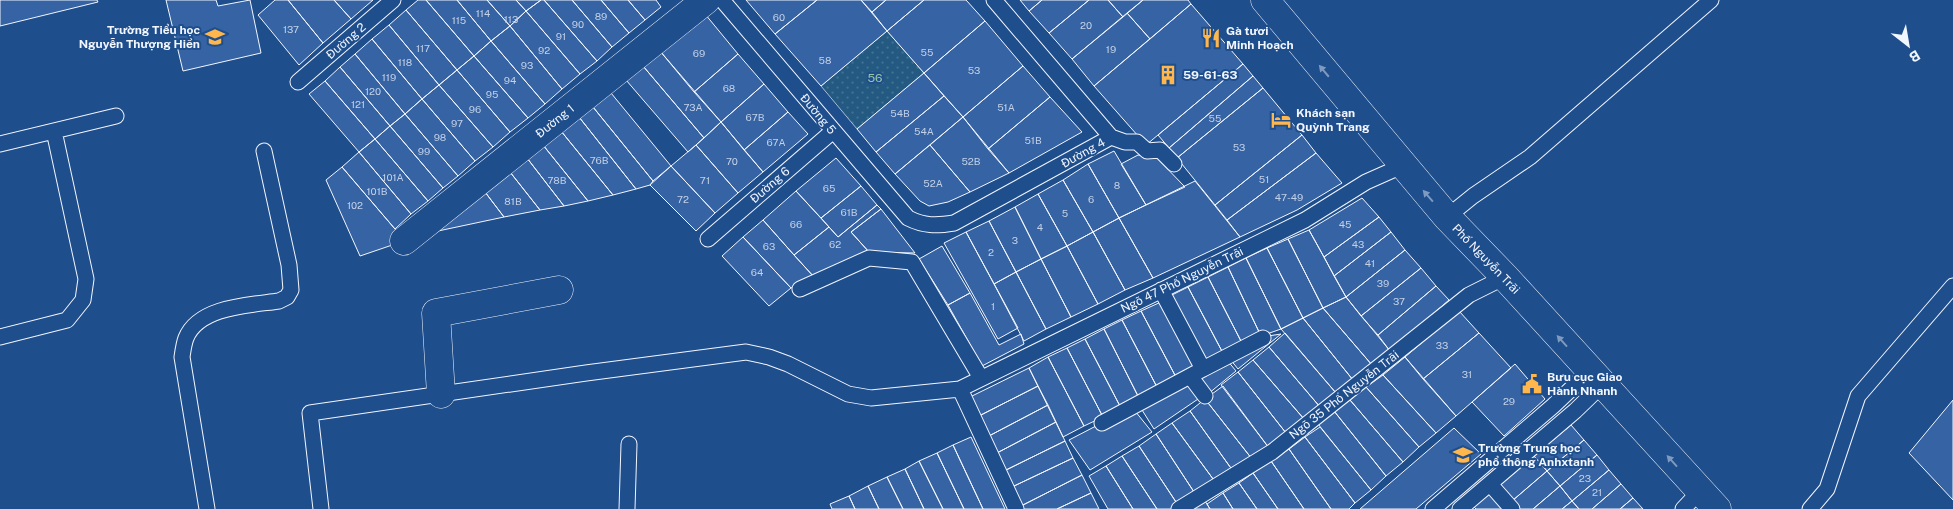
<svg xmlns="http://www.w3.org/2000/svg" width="1953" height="509" font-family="'Public Sans',sans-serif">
	<defs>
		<pattern id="garden-dots" width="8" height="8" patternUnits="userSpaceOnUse" patternTransform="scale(1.25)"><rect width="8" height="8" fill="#245a82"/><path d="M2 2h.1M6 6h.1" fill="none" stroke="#447295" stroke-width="1.8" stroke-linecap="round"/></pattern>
	</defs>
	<rect width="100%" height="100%" fill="#1f4e8c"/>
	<!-- garden -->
	<path fill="url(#garden-dots)" stroke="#a8bbd7" d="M 887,31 L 924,73 L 857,129 L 821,86 Z"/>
	<!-- building -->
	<path fill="#3563a3" stroke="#f2f6ff" d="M 0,0 L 97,0 L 98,2 L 0,26 Z
		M 166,0 L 216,0 L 218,6 L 250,0 L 261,53 L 183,71 Z
		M 275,0 L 288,0 L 323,43 L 299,65 L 258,15 Z
		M 288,0 L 334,0 L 351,19 L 323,43 Z
		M 334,0 L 373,0 L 351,19 Z
		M 418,0 L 426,0 L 474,56 L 457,70 L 406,10 Z
		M 426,0 L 457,0 L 491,41 L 474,56 Z
		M 457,0 L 487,0 L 510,26 L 491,41 Z
		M 487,0 L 516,0 L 526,11 L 510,26 Z
		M 516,0 L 541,0 L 526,11 Z
		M 541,0 L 544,0 L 597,61 L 580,74 L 526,11 Z
		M 544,0 L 572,0 L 612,47 L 597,61 Z
		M 572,0 L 601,0 L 629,33 L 612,47 Z
		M 601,0 L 628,0 L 645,20 L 629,33 Z
		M 628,0 L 656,0 L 661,7 L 645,20 Z
		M 746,0 L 817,0 L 775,34 Z
		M 817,0 L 861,0 L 887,31 L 821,86 L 775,34 Z
		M 861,0 L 886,0 L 872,12 Z
		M 886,0 L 924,0 L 887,31 L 872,12 Z
		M 924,0 L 966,0 L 985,21 L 924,73 L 887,31 Z
		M 1020,0 L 1042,0 L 1029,11 Z
		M 1042,0 L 1089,0 L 1049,33 L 1029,11 Z
		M 1089,0 L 1108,0 L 1123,17 L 1072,59 L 1049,33 Z
		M 1108,0 L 1143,0 L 1123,17 Z
		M 1143,0 L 1188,0 L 1191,4 L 1150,39 L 1127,13 Z
		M 1191,4 L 1243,64 L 1146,145 L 1094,86 Z
		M 406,10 L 457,70 L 439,85 L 389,25 Z
		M 526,11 L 580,74 L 562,89 L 510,26 Z
		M 1127,13 L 1150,39 L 1094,86 L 1072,59 Z
		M 705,14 L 738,54 L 694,92 L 660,51 Z
		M 985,21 L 1023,66 L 963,117 L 924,73 Z
		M 389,25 L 439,85 L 422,99 L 372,39 Z
		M 510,26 L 562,89 L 545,104 L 491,41 Z
		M 372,39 L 422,99 L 405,114 L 355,54 Z
		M 491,41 L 545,104 L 528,118 L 474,56 Z
		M 660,51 L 721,122 L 704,138 L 643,66 Z
		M 355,54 L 405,114 L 390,126 L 340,67 Z
		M 738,54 L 764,84 L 721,122 L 694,92 Z
		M 474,56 L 528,118 L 510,132 L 457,70 Z
		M 1243,64 L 1253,76 L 1169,148 L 1158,135 Z
		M 643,66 L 704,138 L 688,152 L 626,80 Z
		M 1023,66 L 1050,97 L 988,149 L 963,117 Z
		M 340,67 L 390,126 L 375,139 L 325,81 Z
		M 457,70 L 510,132 L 493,147 L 439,85 Z
		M 924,73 L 944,96 L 876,152 L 857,129 Z
		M 1253,76 L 1263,88 L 1177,158 L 1169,148 Z
		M 325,81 L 375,139 L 359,152 L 309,94 Z
		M 764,84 L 788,112 L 744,150 L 721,122 Z
		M 439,85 L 493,147 L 475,161 L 422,99 Z
		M 1263,88 L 1302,135 L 1215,205 L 1177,158 Z
		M 611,93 L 671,166 L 653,181 L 593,107 Z
		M 944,96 L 963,117 L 895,174 L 876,152 Z
		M 1050,97 L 1082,132 L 1009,173 L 988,149 Z
		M 422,99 L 475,161 L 458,176 L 405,114 Z
		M 593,107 L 653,181 L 650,185 L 636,189 L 579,117 Z
		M 788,112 L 808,134 L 763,172 L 744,150 Z
		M 405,114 L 458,176 L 443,188 L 390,126 Z
		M 579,117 L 636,189 L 613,195 L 561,131 Z
		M 963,117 L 1009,173 L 970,192 L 930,145 Z
		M 721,122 L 763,172 L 738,193 L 696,145 Z
		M 390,126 L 443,188 L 428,201 L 375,139 Z
		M 561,131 L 613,195 L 588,201 L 543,145 Z
		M 1302,135 L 1316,153 L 1227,220 L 1215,205 Z
		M 375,139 L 428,201 L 411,214 L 359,152 Z
		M 543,145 L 588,201 L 564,206 L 527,158 Z
		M 696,145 L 738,193 L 715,213 L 671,166 Z
		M 930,145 L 970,192 L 948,202 L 929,206 L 920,201 L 895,174 Z
		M 1114,151 L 1146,205 L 1119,218 L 1088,164 Z
		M 359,152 L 411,214 L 395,229 L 342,167 Z
		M 1316,153 L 1342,183 L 1297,210 L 1240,237 L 1227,220 Z
		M 1138,155 L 1157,158 L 1185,187 L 1146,205 L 1121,164 Z
		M 527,158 L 564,206 L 540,210 L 510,172 Z
		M 836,158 L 861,186 L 821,218 L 796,191 Z
		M 1088,164 L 1119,218 L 1093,232 L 1063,180 Z
		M 671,166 L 715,213 L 696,231 L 650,185 Z
		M 342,167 L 395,229 L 404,241 L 360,256 L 326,180 Z
		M 510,172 L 540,210 L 504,217 L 485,192 Z
		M 1063,180 L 1093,232 L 1067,246 L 1038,194 Z
		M 1195,181 L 1240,237 L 1153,278 L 1119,218 Z
		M 861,186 L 877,205 L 838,237 L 821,218 Z
		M 796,191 L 829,227 L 794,255 L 763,220 Z
		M 485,192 L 504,217 L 438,231 Z
		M 1038,194 L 1067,246 L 1041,259 L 1015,207 Z
		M 1362,198 L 1379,217 L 1324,257 L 1309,230 Z
		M 877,205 L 881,209 L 851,232 L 869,252 L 814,277 L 794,255 L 829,227 L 838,237 Z
		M 1015,207 L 1041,259 L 1016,272 L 989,221 Z
		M 881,209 L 915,253 L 869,252 L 851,232 Z
		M 1379,217 L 1391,232 L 1334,276 L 1324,257 Z
		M 1119,218 L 1153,278 L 1125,290 L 1093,232 Z
		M 763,220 L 794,255 L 814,277 L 791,288 L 743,237 Z
		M 989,221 L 1016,272 L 994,284 L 966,232 Z
		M 1309,230 L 1346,297 L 1323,308 L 1288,239 Z
		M 966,232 L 1018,328 L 998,339 L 944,243 Z
		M 1093,232 L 1125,290 L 1098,304 L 1067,246 Z
		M 1391,232 L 1405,250 L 1346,297 L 1334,276 Z
		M 743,237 L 791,288 L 769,306 L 722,256 Z
		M 1288,239 L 1323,308 L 1303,318 L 1267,248 Z
		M 942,246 L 970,293 L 948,305 L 919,259 Z
		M 1067,246 L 1098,304 L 1071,317 L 1041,259 Z
		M 1267,248 L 1303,318 L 1281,329 L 1246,258 Z
		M 1405,250 L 1421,268 L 1361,316 L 1346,297 Z
		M 1246,258 L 1281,329 L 1261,336 L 1228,267 Z
		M 1041,259 L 1071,317 L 1046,329 L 1016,272 Z
		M 1228,267 L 1261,336 L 1243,345 L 1208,277 Z
		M 1421,268 L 1436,286 L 1378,335 L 1361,316 Z
		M 1016,272 L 1046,329 L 1024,341 L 994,284 Z
		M 1208,277 L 1243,345 L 1224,355 L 1188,287 Z
		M 1436,286 L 1449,300 L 1390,351 L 1378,335 Z
		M 1188,287 L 1224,355 L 1206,365 L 1170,296 Z
		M 970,293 L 999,345 L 1021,334 L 1024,344 L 982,366 L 948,305 Z
		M 1346,297 L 1390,351 L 1372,365 L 1323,308 Z
		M 1161,302 L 1195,370 L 1177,379 L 1141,311 Z
		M 1323,308 L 1372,365 L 1353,380 L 1303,318 Z
		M 1141,311 L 1177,379 L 1158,389 L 1122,320 Z
		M 1459,311 L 1479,333 L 1423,379 L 1405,357 Z
		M 1303,318 L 1353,380 L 1336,393 L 1281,329 Z
		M 1122,320 L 1158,389 L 1139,398 L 1104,329 Z
		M 1104,329 L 1139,398 L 1121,408 L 1085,339 Z
		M 1285,333 L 1336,393 L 1320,407 L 1269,347 Z
		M 1479,333 L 1511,368 L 1456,416 L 1423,379 Z
		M 1281,334 L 1238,369 L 1230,359 L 1268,336 Z
		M 1085,339 L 1121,408 L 1103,417 L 1067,348 Z
		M 1269,347 L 1320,407 L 1304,419 L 1253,360 Z
		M 1067,348 L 1103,417 L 1084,426 L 1048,357 Z
		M 1048,357 L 1084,426 L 1063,437 L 1029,368 Z
		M 1405,357 L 1456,416 L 1436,433 L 1383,375 Z
		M 1227,360 L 1236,371 L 1208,394 L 1198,375 Z
		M 1253,360 L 1304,419 L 1286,433 L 1238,372 Z
		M 1515,364 L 1545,399 L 1504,436 L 1472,402 Z
		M 1029,368 L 1038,386 L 977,417 L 968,398 Z
		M 1238,372 L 1286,433 L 1269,448 L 1221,385 Z
		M 1383,375 L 1436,433 L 1419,447 L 1366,387 Z
		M 1188,379 L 1201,397 L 1154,429 L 1142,410 Z
		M 1038,386 L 1048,405 L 987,437 L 977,417 Z
		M 1223,386 L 1269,448 L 1252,459 L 1205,399 Z
		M 1366,387 L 1419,447 L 1403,462 L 1350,400 Z
		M 1205,399 L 1252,459 L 1233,471 L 1190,411 Z
		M 1350,400 L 1403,462 L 1386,476 L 1334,411 Z
		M 1953,400 L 1953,500 L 1909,453 Z
		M 1048,405 L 1056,422 L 995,454 L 987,437 Z
		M 1135,411 L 1152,432 L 1090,470 L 1069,440 L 1096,426 L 1104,430 Z
		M 1190,411 L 1233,471 L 1216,483 L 1172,423 Z
		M 1334,411 L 1386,476 L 1371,490 L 1318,424 Z
		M 1056,422 L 1065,441 L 1004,471 L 995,454 Z
		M 1172,423 L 1216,483 L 1196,495 L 1156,434 Z
		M 1571,425 L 1584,440 L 1547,471 L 1534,456 Z
		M 1320,427 L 1371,490 L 1355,503 L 1305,437 Z
		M 1454,428 L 1481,454 L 1416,509 L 1360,509 Z
		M 1156,434 L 1196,495 L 1178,505 L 1139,446 Z
		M 971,437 L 1005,509 L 983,509 L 953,445 Z
		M 1305,437 L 1355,503 L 1349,509 L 1331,509 L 1289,449 Z
		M 1584,440 L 1597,455 L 1560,486 L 1547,471 Z
		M 1065,441 L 1073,458 L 1012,487 L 1004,471 Z
		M 953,445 L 983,509 L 964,509 L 937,453 Z
		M 1139,446 L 1178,505 L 1172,509 L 1157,509 L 1122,456 Z
		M 1289,449 L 1331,509 L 1304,509 L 1271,461 Z
		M 937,453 L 964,509 L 943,509 L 919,461 Z
		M 1597,455 L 1609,470 L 1572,501 L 1560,486 Z
		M 1122,456 L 1157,509 L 1133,509 L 1106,466 Z
		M 1534,456 L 1547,471 L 1512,501 L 1499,486 Z
		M 1073,458 L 1082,475 L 1021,506 L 1012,487 Z
		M 919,461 L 943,509 L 924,509 L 905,469 Z
		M 1271,461 L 1304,509 L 1278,509 L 1253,473 Z
		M 1106,466 L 1133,509 L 1108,509 L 1089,476 Z
		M 905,469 L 924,509 L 903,509 L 887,477 Z
		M 1609,470 L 1621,484 L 1592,509 L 1579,509 L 1572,501 Z
		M 1547,471 L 1560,486 L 1533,509 L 1518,509 L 1512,501 Z
		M 1253,473 L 1278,509 L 1257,509 L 1239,483 Z
		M 1082,475 L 1091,493 L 1057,509 L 1023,509 L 1021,506 Z
		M 887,477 L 903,509 L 879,509 L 868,486 Z
		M 1239,483 L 1257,509 L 1233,509 L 1223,493 Z
		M 1621,484 L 1633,498 L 1620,509 L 1592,509 Z
		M 868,486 L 879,509 L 855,509 L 849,496 Z
		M 1560,486 L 1572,501 L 1562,509 L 1533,509 Z
		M 1490,491 L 1505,509 L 1476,509 L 1473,506 Z
		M 1091,493 L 1099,509 L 1057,509 Z
		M 1223,493 L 1233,509 L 1210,509 L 1207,504 Z
		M 849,496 L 855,509 L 832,509 L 830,504 Z
		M 1633,498 L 1643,509 L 1620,509 Z
		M 1205,501 L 1210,509 L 1193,509 Z
		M 1572,501 L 1579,509 L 1562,509 Z"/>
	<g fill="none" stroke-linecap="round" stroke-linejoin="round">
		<defs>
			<path id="lane" d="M 722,0 L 908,218 C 924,226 936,226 954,223 L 1111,137
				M 994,0 L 1111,137 L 1125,142 L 1137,142 L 1147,151 L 1160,150 L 1174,164
				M 298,82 L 393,0
				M 0,144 L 116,116
				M 1447,217 L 1473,196 L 1530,157 L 1711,0
				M 708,239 L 833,131
				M 800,289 L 869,258 L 912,262 L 981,378
				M 1161,290 L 1203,369 L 1190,376 L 1205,396
				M 0,337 L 67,320 L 83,300 L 86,279 L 54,131
				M 1203,369 L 1263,338
				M 960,389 L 1016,509
				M 1102,423 L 1190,376
				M 1490,484 L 1512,509
				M 207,509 L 182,357 C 183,350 184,343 186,338 C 199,306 251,305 279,301 L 287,297 L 291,290 L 289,265 L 264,151
				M 321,509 L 310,413 L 586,373 L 746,352 L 769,357 L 788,364 L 848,394 L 871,398 L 960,389 L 1305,220 L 1366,182 L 1402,166
				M 627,509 L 629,444
				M 1179,509 L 1272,452 L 1469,295 L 1505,277
				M 1433,509 L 1553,406 L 1590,371
				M 1460,509 L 1575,411 L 1603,384
				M 1683,509 L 1700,491
				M 1810,509 L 1827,489 L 1858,396 L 1953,286"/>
			<path id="street" d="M 404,241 L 706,0
				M 441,394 L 436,313 L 559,290"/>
			<path id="primary" d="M 1265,0 L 1447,217 L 1505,277 L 1717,509"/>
		</defs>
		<!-- lane casing -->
		<use href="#lane" stroke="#f2f6ff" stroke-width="17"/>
		<!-- street casing -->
		<use href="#street" stroke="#f2f6ff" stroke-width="29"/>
		<!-- primary casing -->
		<use href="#primary" stroke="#f2f6ff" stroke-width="29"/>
		<!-- lane -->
		<use href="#lane" stroke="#1f4e8c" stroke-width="15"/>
		<!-- street -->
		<use href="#street" stroke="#1f4e8c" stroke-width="28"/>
		<!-- primary -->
		<use href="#primary" stroke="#1f4e8c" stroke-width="28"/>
	</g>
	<!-- one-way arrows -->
	<defs><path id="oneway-solid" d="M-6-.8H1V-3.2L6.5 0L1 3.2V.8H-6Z" transform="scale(1.25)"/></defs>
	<g fill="#7e9ac0">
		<use href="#oneway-solid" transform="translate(1324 71) rotate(-130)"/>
		<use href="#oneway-solid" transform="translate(1428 196) rotate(-131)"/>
		<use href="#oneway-solid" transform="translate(1562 341) rotate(-132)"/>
		<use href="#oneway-solid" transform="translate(1672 461) rotate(-132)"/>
	</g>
	<!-- icons -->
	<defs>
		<symbol id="school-bare" viewBox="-9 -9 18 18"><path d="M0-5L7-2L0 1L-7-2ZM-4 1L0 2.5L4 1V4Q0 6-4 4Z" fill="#ffb74d" stroke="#1f4e8c" stroke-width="2.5" paint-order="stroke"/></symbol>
		<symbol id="restaurant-bare" viewBox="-9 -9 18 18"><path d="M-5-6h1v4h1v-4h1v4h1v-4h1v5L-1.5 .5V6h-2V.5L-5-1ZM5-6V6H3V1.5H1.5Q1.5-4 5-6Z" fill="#ffb74d" stroke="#1f4e8c" stroke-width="2.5" paint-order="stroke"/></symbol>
		<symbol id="building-bare" viewBox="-9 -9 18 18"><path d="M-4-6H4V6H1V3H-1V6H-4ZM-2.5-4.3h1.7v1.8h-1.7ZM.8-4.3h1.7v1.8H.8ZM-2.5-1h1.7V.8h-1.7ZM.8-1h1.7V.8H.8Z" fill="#ffb74d" stroke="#1f4e8c" stroke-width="2.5" paint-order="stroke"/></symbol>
		<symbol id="hotel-bare" viewBox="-9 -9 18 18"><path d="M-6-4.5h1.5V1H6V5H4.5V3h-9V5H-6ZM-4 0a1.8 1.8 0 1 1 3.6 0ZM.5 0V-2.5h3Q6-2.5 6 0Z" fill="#ffb74d" stroke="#1f4e8c" stroke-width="2.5" paint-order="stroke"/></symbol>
		<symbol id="civic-bare" viewBox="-9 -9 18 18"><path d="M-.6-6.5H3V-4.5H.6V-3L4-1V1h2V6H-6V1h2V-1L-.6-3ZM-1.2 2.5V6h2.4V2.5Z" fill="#ffb74d" stroke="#1f4e8c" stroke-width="2.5" paint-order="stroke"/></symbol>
	</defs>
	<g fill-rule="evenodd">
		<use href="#school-bare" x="201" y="23" width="28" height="28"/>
		<use href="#restaurant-bare" x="1197" y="24" width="28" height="28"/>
		<use href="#building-bare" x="1154" y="61" width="28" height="28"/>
		<use href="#hotel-bare" x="1267" y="106" width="28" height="28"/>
		<use href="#civic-bare" x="1518" y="370" width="28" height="28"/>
		<use href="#school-bare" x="1449" y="441" width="28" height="28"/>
	</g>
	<g text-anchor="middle" stroke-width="4" stroke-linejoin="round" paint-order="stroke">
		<!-- number labels -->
		<g font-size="10" fill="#c3d1e8">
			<text x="483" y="17">114</text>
			<text x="601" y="20">89</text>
			<text x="779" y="21">60</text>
			<text x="511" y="23">113</text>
			<text x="459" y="24">115</text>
			<text x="578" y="28">90</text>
			<text x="1086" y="29">20</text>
			<text x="291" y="33">137</text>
			<text x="561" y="40">91</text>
			<text x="423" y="52">117</text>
			<text x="1111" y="53">19</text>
			<text x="544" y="54">92</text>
			<text x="927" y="56">55</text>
			<text x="699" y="57">69</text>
			<text x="825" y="64">58</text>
			<text x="405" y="66">118</text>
			<text x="527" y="69">93</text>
			<text x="974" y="74">53</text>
			<text x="389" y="81">119</text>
			<text x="510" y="84">94</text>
			<text x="729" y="92">68</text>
			<text x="373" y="95">120</text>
			<text x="492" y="98">95</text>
			<text x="358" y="108">121</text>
			<text x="693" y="111">73A</text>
			<text x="1006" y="111">51A</text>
			<text x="475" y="113">96</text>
			<text x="900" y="117">54B</text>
			<text x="755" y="121">67B</text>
			<text x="1215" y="122">55</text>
			<text x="457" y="127">97</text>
			<text x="924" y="135">54A</text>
			<text x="440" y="141">98</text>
			<text x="1033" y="144">51B</text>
			<text x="776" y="146">67A</text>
			<text x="1239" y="151">53</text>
			<text x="424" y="155">99</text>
			<text x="599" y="164">76B</text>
			<text x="732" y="165">70</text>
			<text x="971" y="165">52B</text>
			<text x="393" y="181">101A</text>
			<text x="1264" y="183">51</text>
			<text x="557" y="184">78B</text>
			<text x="705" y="184">71</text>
			<text x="933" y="187">52A</text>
			<text x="1117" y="189">8</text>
			<text x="829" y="192">65</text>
			<text x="377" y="195">101B</text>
			<text x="1289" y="201">47-49</text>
			<text x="683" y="203">72</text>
			<text x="1091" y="203">6</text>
			<text x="513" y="205">81B</text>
			<text x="355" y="209">102</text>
			<text x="849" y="216">61B</text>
			<text x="1065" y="217">5</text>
			<text x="796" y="228">66</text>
			<text x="1345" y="228">45</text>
			<text x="1040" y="231">4</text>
			<text x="1015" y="244">3</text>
			<text x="835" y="248">62</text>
			<text x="1358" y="248">43</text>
			<text x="769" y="250">63</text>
			<text x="991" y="256">2</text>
			<text x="1370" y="267">41</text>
			<text x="757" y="276">64</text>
			<text x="1383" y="287">39</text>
			<text x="1399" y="305">37</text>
			<text x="993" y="310">1</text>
			<text x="1442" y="349">33</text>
			<text x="1467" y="378">31</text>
			<text x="1509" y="405">29</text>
			<text x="1585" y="482">23</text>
			<text x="1597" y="496">21</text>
		</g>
		<!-- poi labels -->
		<g font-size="12" font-weight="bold" fill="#f2f6ff" stroke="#1f4e8c" text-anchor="start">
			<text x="200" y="34" text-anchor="end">Trường Tiểu học<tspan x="200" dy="14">Nguyễn Thượng Hiền</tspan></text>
			<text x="1226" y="35">Gà tươi<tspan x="1226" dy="14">Minh Hoạch</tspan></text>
			<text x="1183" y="79">59-61-63</text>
			<text x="1296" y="117">Khách sạn<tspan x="1296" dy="14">Quỳnh Trang</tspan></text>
			<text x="1547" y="381">Bưu cục Giao<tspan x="1547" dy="14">Hành Nhanh</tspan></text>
			<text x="1478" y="452">Trường Trung học<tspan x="1478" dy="14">phổ thông Anhxtanh</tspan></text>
		</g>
		<!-- street labels -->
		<g font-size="12" fill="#f2f6ff" stroke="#1f4e8c">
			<text transform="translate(346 41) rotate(-41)" y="4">Đường 2</text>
			<text transform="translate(818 114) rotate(50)" y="4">Đường 5</text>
			<text transform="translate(555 121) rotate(-39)" y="4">Đường 1</text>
			<text transform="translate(1083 153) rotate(-29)" y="4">Đường 4</text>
			<text transform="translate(770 185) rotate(-41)" y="4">Đường 6</text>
			<text transform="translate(1486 259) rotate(46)" y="4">Phố Nguyễn Trãi</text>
			<text transform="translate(1182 280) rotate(-26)" y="4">Ngõ 47 Phố Nguyễn Trãi</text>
			<text transform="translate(1344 395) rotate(-38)" y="4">Ngõ 35 Phố Nguyễn Trãi</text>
		</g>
		<!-- park labels -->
		<g font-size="12" fill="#97c8a6" stroke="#1f4e8c">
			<text x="875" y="82">56</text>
		</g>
	</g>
	<!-- north arrow -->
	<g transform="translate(1908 45) rotate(149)" stroke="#1f4e8c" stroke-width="4" paint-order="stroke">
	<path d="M0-4L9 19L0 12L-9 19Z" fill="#f2f6ff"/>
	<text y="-8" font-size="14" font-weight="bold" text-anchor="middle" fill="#f2f6ff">B</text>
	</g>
</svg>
